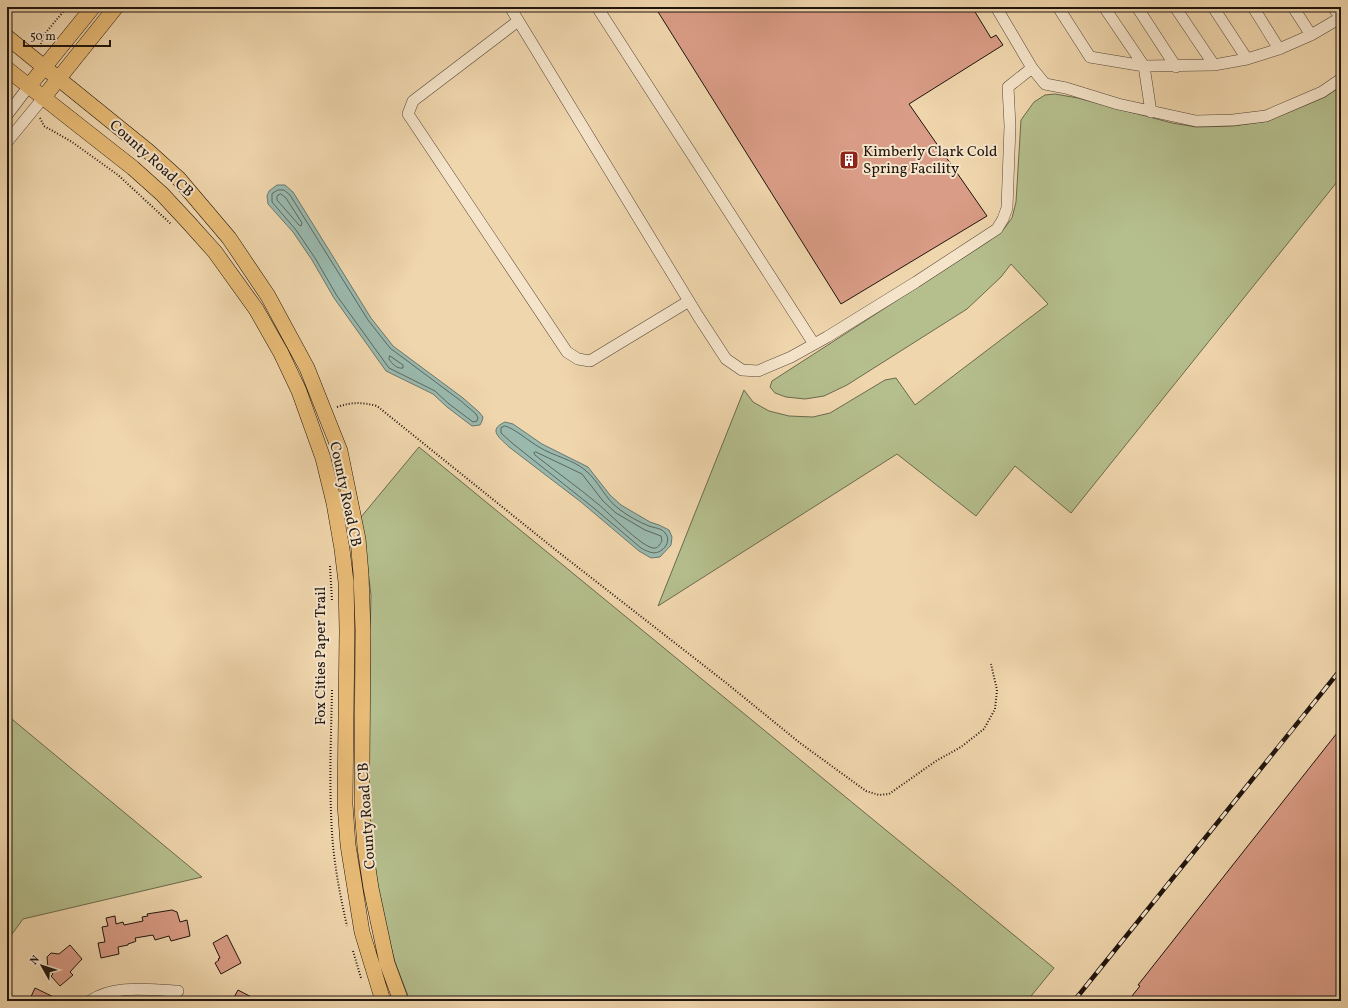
<svg xmlns="http://www.w3.org/2000/svg" width="1348" height="1008" font-family="Vollkorn,serif">
	<rect width="100%" height="100%" fill="#f0d6ad"/>
	<filter id="stains"><feTurbulence type="fractalNoise" baseFrequency=".005" numOctaves="4"/><feColorMatrix values="0 0 0 0 .2 0 0 0 0 .09 0 0 0 0 .02 0 0 0 .5 -.17"/></filter>
	<radialGradient id="worn" r=".72"><stop offset=".6" stop-color="#630" stop-opacity="0"/><stop offset="1" stop-color="#630" stop-opacity=".3"/></radialGradient>
	<!-- green -->
	<path fill="#b5be8d" stroke="#6a6a4e" d="M 1341,86 L 1341,177 L 1071,513 L 1015,466 L 976,516 L 897,454 L 658,606 L 744,390 L 753,402 L 769,411 L 789,416 L 813,417 L 830,413 L 885,380 L 896,378 L 915,405 L 1048,304 L 1011,264 L 1001,277 L 967,309 L 847,385 L 824,396 L 805,399 L 786,397 L 775,393 L 770,387 L 772,381 L 989,241 L 1003,230 L 1012,218 L 1016,202 L 1021,120 L 1034,102 L 1045,95 L 1055,94 L 1078,98 L 1172,123 L 1196,127 L 1233,126 L 1268,121 L 1325,97 Z
		M 419,447 L 1054,968 L 1027,1001 L 410,1001 L 395,962 L 382,914 L 376,881 L 369,819 L 367,760 L 371,595 L 361,517 Z
		M 7,715 L 202,877 L 23,919 L 7,941 Z"/>
	<!-- water -->
	<path fill="#9ab9ae" stroke="#69776e" d="M 277,185 L 285,185 L 293,192 L 371,318 L 393,346 L 463,398 L 479,412 L 483,417 L 482,421 L 480,425 L 472,426 L 447,407 L 433,394 L 386,371 L 334,298 L 312,260 L 293,232 L 268,204 L 267,196 L 269,191 Z
		M 505,422 L 513,424 L 542,444 L 588,467 L 610,495 L 621,505 L 650,522 L 659,525 L 669,530 L 672,537 L 671,545 L 660,557 L 651,558 L 639,551 L 581,502 L 509,447 C 500,438 487,430 505,422 Z"/>
	<g fill="none" stroke-linecap="round" stroke-linejoin="round">
		<!-- shore -->
		<path stroke="#5c675e" stroke-width="1" d="M 278,190 L 284,190 L 290,195 L 368,320 L 390,348 L 461,401 L 476,414 L 478,418 L 477,421 L 473,422 L 449,404 L 435,391 L 389,368 L 337,296 L 315,258 L 296,230 L 272,202 L 272,194 Z
			M 281,194 L 286,198 L 302,223 L 301,226 L 299,225 L 277,200 L 277,196 Z
			M 390,356 L 403,365 L 403,368 C 397,369 392,364 389,359 Z
			M 505,426 C 514,428 530,442 539,447 C 553,456 572,459 585,470 C 599,481 605,499 619,509 C 628,516 639,522 649,526 C 654,528 662,528 665,533 C 669,537 668,543 665,547 C 657,556 650,553 641,548 L 595,509 L 512,443 L 501,433 L 501,428 Z
			M 536,452 L 582,474 L 603,501 L 616,513 L 645,530 L 661,536 L 662,541 C 660,544 658,549 653,548 C 642,547 609,513 598,504 C 578,487 556,472 535,455 L 534,453 Z"/>
	</g>
	<!-- building -->
	<path fill="#d99c86" stroke="#1f150e" d="M 655,7 L 972,7 L 991,38 L 996,35 L 1003,45 L 909,104 L 987,216 L 841,304 Z
		M 1341,728 L 1341,1001 L 1128,1001 L 1140,986 L 1138,985 Z
		M 172,910 L 177,912 L 180,922 L 187,920 L 190,936 L 171,941 L 169,936 L 155,940 L 153,935 L 135,938 L 136,941 L 134,942 L 128,944 L 128,945 L 118,947 L 119,954 L 101,958 L 98,943 L 105,942 L 102,927 L 108,926 L 106,918 L 115,916 L 116,924 L 123,922 L 124,925 L 143,921 L 142,917 L 148,916 L 147,914 Z
		M 227,935 L 241,963 L 221,974 L 215,963 L 219,960 L 218,959 L 220,958 L 213,943 Z
		M 70,945 L 82,959 L 70,972 L 73,975 L 60,986 L 51,976 L 53,974 L 48,968 L 47,957 L 51,953 L 59,954 Z
		M 35,988 L 62,1001 L 29,1001 Z
		M 238,990 L 259,1001 L 232,1001 Z"/>
	<g fill="none" stroke-linecap="round" stroke-linejoin="round">
		<defs>
			<path id="minor" d="M 510,7 L 698,316 L 726,359 L 742,370 L 758,371 L 791,357 L 827,337 L 916,282 L 997,229 L 1003,219 L 1007,208 L 1010,126 L 1008,87 L 1032,68 L 996,7
				M 597,7 L 814,344
				M 1058,7 L 1090,57 L 1144,66 L 1214,65 L 1247,59 L 1279,49 L 1311,35 L 1340,18
				M 1104,7 L 1144,66 L 1151,112
				M 1137,7 L 1176,67
				M 1175,7 L 1214,65
				M 1213,7 L 1247,59
				M 1253,7 L 1279,49
				M 1293,7 L 1311,35
				M 1333,7 L 1341,18
				M 518,21 L 413,101 L 408,114 L 567,352 L 578,359 L 590,361 L 689,301
				M 1032,68 L 1045,84 L 1066,88 L 1118,104 L 1196,121 L 1233,120 L 1266,116 L 1322,92 L 1341,79
				M 7,115 L 29,86
				M 7,142 L 43,98
				M 90,1001 C 114,984 150,990 178,991"/>
			<path id="major" d="M 7,37 L 148,151 L 179,179 L 229,238 L 268,296 L 307,368 L 340,451 L 358,539 L 361,574 L 363,630 L 362,768 L 362,808 L 365,848 L 371,888 L 387,963 L 401,1001
				M 7,69 L 133,168 L 162,194 L 189,223 L 215,252 L 256,309 L 281,353 L 299,391 L 323,458 L 334,503 L 342,549 L 346,582 L 347,630 L 345,804 L 348,845 L 362,932 L 383,1001
				M 29,86 L 93,7
				M 43,98 L 116,7"/>
		</defs>
		<!-- minor casing -->
		<use href="#minor" stroke="#534536" stroke-width="12"/>
		<!-- major casing -->
		<use href="#major" stroke="#1f150e" stroke-width="16"/>
		<!-- path -->
		<path stroke="#1f150e" stroke-width="2" stroke-dasharray="1 2" stroke-linecap="butt" d="M 40,47 L 43,36 L 67,7
			M 40,118 L 44,126 L 72,142 L 118,175 L 171,224
			M 337,407 C 352,402 361,402 377,406 L 557,551 L 725,682 L 800,743 L 866,791 L 879,795 L 889,794 L 936,761 L 961,747 L 984,729 L 995,709 L 997,690 L 991,664
			M 330,566 L 332,601
			M 332,690 C 331,737 329,785 332,833 C 334,864 340,895 347,926
			M 353,951 L 361,978"/>
		<!-- minor -->
		<use href="#minor" stroke="#f5e4ca" stroke-width="11"/>
		<!-- major -->
		<use href="#major" stroke="#e8bb76" stroke-width="15"/>
		<defs>
			<path id="rail" d="M 1074,1001 L 1341,669"/>
		</defs>
		<!-- rail casing -->
		<use href="#rail" stroke="#1f150e" stroke-width="4.5"/>
		<!-- rail -->
		<use href="#rail" stroke="#f5e4ca" stroke-width="3" stroke-dasharray="9" stroke-linecap="butt"/>
	</g>
	<!-- icons -->
	<defs>
		<symbol id="building-square" viewBox="-11 -11 22 22"><rect x="-9" y="-9" width="18" height="18" rx="4" fill="#8f2418" stroke="#f5e4ca"/><path d="M-4-6H4V6H1V3H-1V6H-4ZM-2.5-4.3h1.7v1.8h-1.7ZM.8-4.3h1.7v1.8H.8ZM-2.5-1h1.7V.8h-1.7ZM.8-1h1.7V.8H.8Z" fill="#fff"/></symbol>
	</defs>
	<g fill-rule="evenodd">
		<use href="#building-square" x="838" y="149" width="22" height="22"/>
	</g>
	<g text-anchor="middle" stroke-width="4" stroke-linejoin="round" paint-order="stroke">
		<!-- poi labels -->
		<g font-size="15" fill="#1f150e" stroke="#f5e4ca" text-anchor="start">
			<text x="863" y="156">Kimberly Clark Cold<tspan x="863" dy="17">Spring Facility</tspan></text>
		</g>
		<!-- street labels -->
		<g font-size="15" fill="#1f150e" stroke="#f5e4ca">
			<text transform="translate(152 158) rotate(42)" y="5">County Road CB</text>
			<text transform="translate(346 494) rotate(78)" y="5">County Road CB</text>
			<text transform="translate(320 656) rotate(-90)" y="5">Fox Cities Paper Trail</text>
			<text transform="translate(366 816) rotate(-94)" y="5">County Road CB</text>
		</g>
	</g>
	<!-- margin -->
	<rect width="1348" height="1008" fill="none" stroke="#f0d6ad" stroke-width="24"/>
	<rect x="8" y="8" width="1332" height="992" fill="none" stroke="#1f150e" stroke-width="2"/>
	<rect x="12" y="12" width="1324" height="984" fill="none" stroke="#1f150e"/>
	<!-- north arrow -->
	<g transform="translate(42 966) rotate(309)" stroke="#f5e4ca" stroke-width="3" paint-order="stroke">
	<path d="M0-3L7 15L0 10L-7 15Z" fill="#1f150e"/>
	<text y="-6" font-size="11" font-weight="bold" text-anchor="middle" fill="#1f150e">N</text>
	</g>
	<!-- scale -->
	<path d="M24 40v6h86v-6" fill="none" stroke="#1f150e" stroke-width="2"/>
	<text x="30" y="40" font-size="12" fill="#1f150e" stroke="#f5e4ca" stroke-width="3" paint-order="stroke">50 m</text>
	<rect width="100%" height="100%" filter="url(#stains)"/>
	<rect width="100%" height="100%" fill="url(#worn)"/>
</svg>
